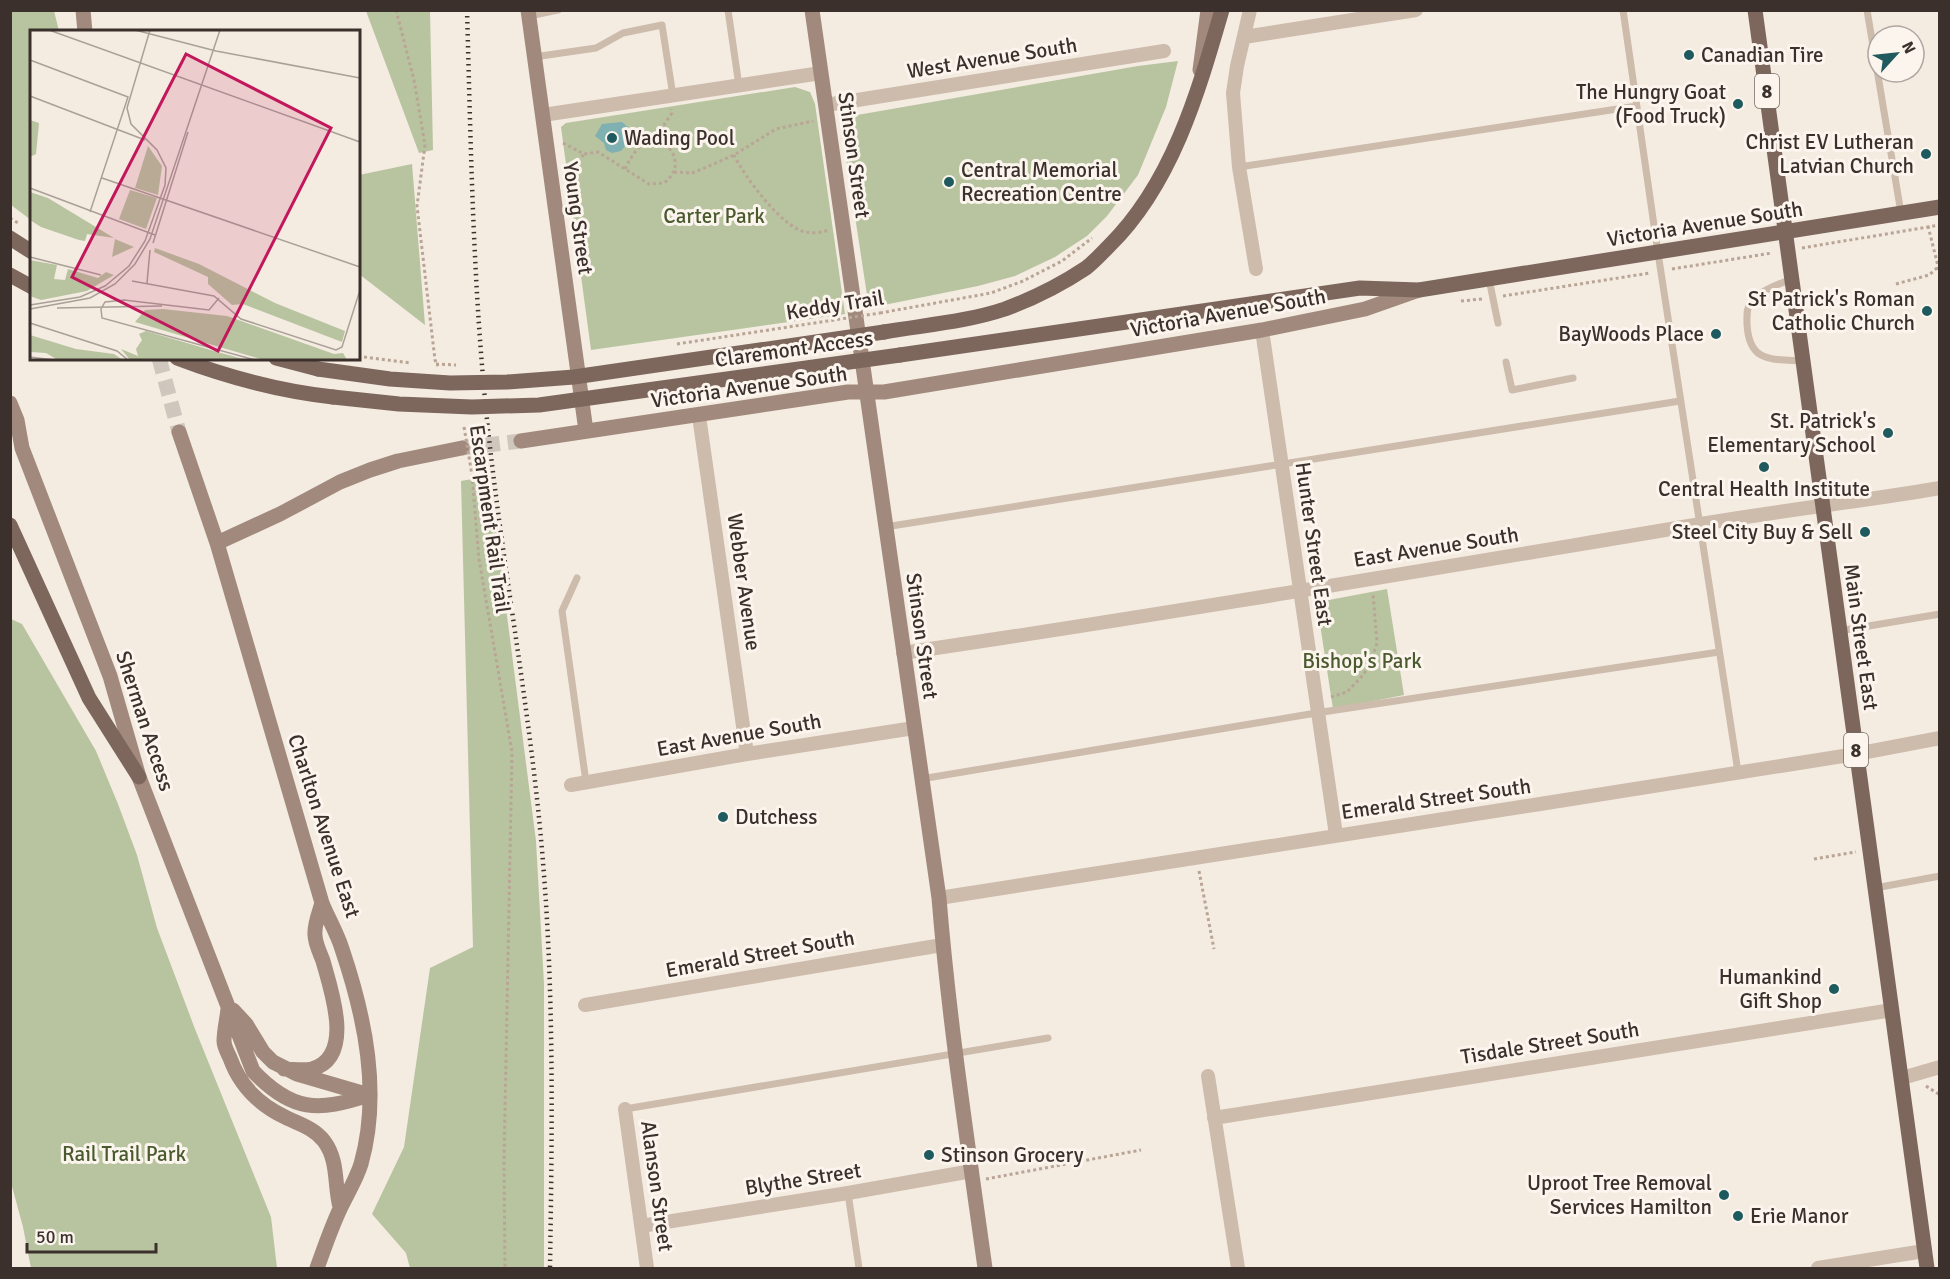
<svg xmlns="http://www.w3.org/2000/svg" width="1950" height="1279" font-family="Signika,sans-serif">
	<rect width="100%" height="100%" fill="#f4ebe1"/>
	<!-- green -->
	<path fill="#b8c4a0" d="M 10,11 L 54,11 L 59,31 L 32,32 L 31,220 L 11,205 Z
		M 366,11 L 430,11 L 433,150 L 419,153 Z
		M 1178,61 L 1166,107 L 1138,175 L 1107,216 L 1087,236 L 1055,257 L 1015,276 L 978,286 L 869,308 L 840,118 L 1138,66 Z
		M 795,87 L 810,92 L 815,104 L 845,314 L 591,350 L 561,127 L 566,123 Z
		M 412,164 L 425,325 L 359,274 L 359,175 Z
		M 489,476 L 536,841 L 544,984 L 544,1268 L 410,1268 L 406,1253 L 372,1214 L 404,1147 L 430,968 L 473,947 L 461,481 Z
		M 1387,589 L 1404,695 L 1333,709 L 1318,611 L 1322,603 L 1329,600 Z
		M 11,619 L 22,624 L 96,751 L 118,804 L 137,855 L 157,928 L 195,1029 L 271,1217 L 277,1268 L 31,1268 L 23,1227 L 10,1179 Z"/>
	<!-- water -->
	<path fill="#7fb0b2" d="M 622,122 L 632,131 L 626,139 L 626,145 L 621,151 L 612,153 L 606,150 L 604,143 L 595,136 L 602,124 Z"/>
	<g fill="none" stroke-linecap="round" stroke-linejoin="round">
		<!-- secondary-tunnel -->
		<path stroke="#cfc6bd" stroke-width="15" stroke-dasharray="15 8" stroke-linecap="butt" d="M 159,358 L 179,432
			M 462,448 L 521,441"/>
		<!-- path -->
		<path stroke="#b9a596" stroke-width="3" stroke-dasharray="3 3" stroke-linecap="butt" d="M 396,10 L 414,80 L 425,145 L 417,206 L 435,360 L 438,366
			M 563,143 L 584,154 L 598,152 L 649,184 L 664,183 C 684,168 675,147 655,138 L 672,113 L 671,109
			M 734,155 C 744,176 783,229 806,232 C 814,234 822,232 829,230
			M 625,169 C 633,153 639,144 655,138
			M 674,172 L 692,173 L 702,169 L 734,155 L 776,129 L 813,121
			M 567,176 L 584,154
			M 10,218 L 18,223
			M 1928,226 L 1940,274
			M 1802,248 L 1940,225
			M 1672,269 L 1772,253
			M 1896,284 L 1929,275 L 1938,267
			M 1503,296 L 1650,273
			M 1461,301 L 1482,299
			M 880,313 L 991,293 L 1023,281 L 1062,261 L 1092,238
			M 472,475 L 479,559 L 512,752 L 504,1162 L 505,1268
			M 1331,697 L 1347,692 L 1364,674 L 1373,655 L 1377,643 L 1373,593
			M 1814,859 L 1856,852
			M 1199,871 L 1214,949
			M 1926,1086 L 1940,1095
			M 986,1179 L 1141,1150"/>
		<!-- lane -->
		<path stroke="#cdbbac" stroke-width="7" d="M 728,10 L 739,86
			M 1623,10 L 1658,253 L 1738,772
			M 1867,10 L 1901,213
			M 529,16 L 558,10
			M 534,57 L 596,48 L 623,33 L 662,25 L 673,96
			M 1239,167 L 1637,106
			M 1489,279 L 1498,323
			M 1791,279 C 1778,285 1760,290 1751,302 C 1746,308 1747,316 1747,324 C 1749,363 1771,359 1803,361
			M 1506,362 L 1512,390 L 1573,378
			M 885,527 L 1680,401
			M 577,578 L 562,611 L 586,782
			M 1839,631 L 1940,614
			M 921,779 L 1316,713 L 1719,652
			M 1875,888 L 1940,876
			M 625,1109 L 1048,1038
			M 848,1193 L 859,1268"/>
		<!-- street -->
		<path stroke="#cdbbac" stroke-width="14" d="M 1250,10 L 1237,66 L 1233,93 L 1239,167 L 1256,269
			M 1244,37 L 1416,10
			M 826,105 L 1164,51
			M 543,115 L 821,73
			M 1262,330 L 1336,835
			M 699,416 L 747,754
			M 903,653 C 1168,614 1431,569 1695,525 C 1776,511 1858,502 1940,488
			M 571,785 L 747,754 L 914,728
			M 939,898 L 1540,804 L 1856,754 L 1940,738
			M 585,1005 L 942,945
			M 1208,1076 L 1238,1268
			M 1902,1078 L 1940,1067
			M 625,1109 L 647,1268
			M 1214,1118 L 1892,1010
			M 641,1226 L 848,1193 L 972,1171
			M 1818,1268 L 1924,1251"/>
		<!-- secondary -->
		<path stroke="#a18a7d" stroke-width="15" d="M 83,10 L 85,32
			M 528,10 L 586,431
			M 812,10 L 939,898 C 949,1022 968,1145 985,1268
			M 1200,70 L 1208,10
			M 10,403 L 17,420 L 22,448 L 110,676 L 139,777 L 253,1071 C 292,1112 318,1112 369,1095
			M 179,432 L 217,543 L 322,903 C 328,918 337,933 342,949 C 365,1017 381,1093 361,1164 C 356,1180 347,1194 340,1209 C 331,1228 324,1249 317,1268
			M 521,441 L 848,392 L 884,392 L 1262,330 L 1365,309 L 1419,290
			M 217,543 L 280,514 L 340,482 L 370,470 L 398,461 L 462,448
			M 228,1009 C 227,1019 224,1031 224,1041 C 224,1047 228,1053 230,1058 C 240,1086 258,1104 285,1117 C 299,1124 314,1128 324,1141 C 339,1161 334,1185 340,1207
			M 233,1010 L 246,1024 L 263,1052 L 273,1062 L 297,1074 L 369,1095
			M 284,1069 C 293,1069 303,1071 312,1069 C 355,1057 331,990 323,961 C 320,953 315,943 315,935 C 314,925 319,913 322,903"/>
		<!-- primary -->
		<path stroke="#7d675c" stroke-width="15" d="M 1755,10 L 1927,1268
			M 10,238 L 32,252
			M 10,275 L 32,287
			M 884,332 C 924,325 966,322 1005,309 C 1032,299 1062,284 1086,268 C 1094,262 1102,253 1109,246 C 1172,184 1198,93 1222,10
			M 900,355 L 1360,288 L 1419,290 L 1940,207
			M 177,358 C 227,377 279,391 333,397
			M 276,358 L 318,369
			M 10,525 L 89,698 L 139,777"/>
		<!-- rail -->
		<path stroke="#3b302b" stroke-width="4.5" stroke-dasharray="1.5 4.5" stroke-linecap="butt" d="M 467,10 C 471,150 473,290 488,429 C 504,578 533,725 544,875 C 554,1006 552,1137 550,1268"/>
		<!-- path-bridge -->
		<path stroke="#b9a596" stroke-width="3" stroke-dasharray="3 3" stroke-linecap="butt" d="M 677,344 L 880,313
			M 364,357 L 411,363
			M 436,364 L 456,365
			M 464,427 L 472,475"/>
		<!-- primary-bridge -->
		<path stroke="#7d675c" stroke-width="15" d="M 318,369 L 390,379 L 450,383 L 507,382 L 574,377 L 884,332
			M 333,397 L 399,404 L 472,407 L 539,405 L 900,355"/>
	</g>
	<!-- markers -->
	<g fill="#1f5a5e" stroke="#fbf5ee" stroke-width="2">
		<circle cx="1689" cy="55" r="6"/>
		<circle cx="1738" cy="104" r="6"/>
		<circle cx="612" cy="138" r="6"/>
		<circle cx="1926" cy="154" r="6"/>
		<circle cx="949" cy="182" r="6"/>
		<circle cx="1927" cy="311" r="6"/>
		<circle cx="1716" cy="334" r="6"/>
		<circle cx="1888" cy="433" r="6"/>
		<circle cx="1764" cy="467" r="6"/>
		<circle cx="1865" cy="532" r="6"/>
		<circle cx="723" cy="817" r="6"/>
		<circle cx="1834" cy="989" r="6"/>
		<circle cx="929" cy="1155" r="6"/>
		<circle cx="1724" cy="1195" r="6"/>
		<circle cx="1738" cy="1216" r="6"/>
	</g>
	<g text-anchor="middle" stroke-width="6" stroke-linejoin="round" paint-order="stroke">
		<!-- shield labels -->
		<g fill="#fbf5ee" stroke="#756b66" stroke-width="1.5">
			<rect x="1755" y="74" width="24" height="34" rx="4.5"/>
			<rect x="1844" y="733" width="24" height="34" rx="4.5"/>
		</g>
		<g font-size="20" font-weight="bold" fill="#3b302b">
			<text x="1767" y="98">8</text>
			<text x="1856" y="757">8</text>
		</g>
		<!-- poi labels -->
		<g font-size="21" fill="#3b302b" stroke="#fbf5ee" text-anchor="end">
			<text x="1701" y="62" text-anchor="start">Canadian Tire</text>
			<text x="1726" y="99">The Hungry Goat<tspan x="1726" dy="24">(Food Truck)</tspan></text>
			<text x="624" y="145" text-anchor="start">Wading Pool</text>
			<text x="1914" y="149">Christ EV Lutheran<tspan x="1914" dy="24">Latvian Church</tspan></text>
			<text x="961" y="177" text-anchor="start">Central Memorial<tspan x="961" dy="24">Recreation Centre</tspan></text>
			<text x="1915" y="306">St Patrick's Roman<tspan x="1915" dy="24">Catholic Church</tspan></text>
			<text x="1704" y="341">BayWoods Place</text>
			<text x="1876" y="428">St. Patrick's<tspan x="1876" dy="24">Elementary School</tspan></text>
			<text x="1764" y="496" text-anchor="middle">Central Health Institute</text>
			<text x="1853" y="539">Steel City Buy &amp; Sell</text>
			<text x="735" y="824" text-anchor="start">Dutchess</text>
			<text x="1822" y="984">Humankind<tspan x="1822" dy="24">Gift Shop</tspan></text>
			<text x="941" y="1162" text-anchor="start">Stinson Grocery</text>
			<text x="1712" y="1190">Uproot Tree Removal<tspan x="1712" dy="24">Services Hamilton</tspan></text>
			<text x="1750" y="1223" text-anchor="start">Erie Manor</text>
		</g>
		<!-- street labels -->
		<g font-size="21" fill="#3b302b" stroke="#fbf5ee">
			<text transform="translate(992 58) rotate(-9)" y="7">West Avenue South</text>
			<text transform="translate(854 155) rotate(82)" y="7">Stinson Street</text>
			<text transform="translate(578 218) rotate(82)" y="7">Young Street</text>
			<text transform="translate(1705 224) rotate(-9)" y="7">Victoria Avenue South</text>
			<text transform="translate(835 305) rotate(-9)" y="7">Keddy Trail</text>
			<text transform="translate(1228 313) rotate(-10)" y="7">Victoria Avenue South</text>
			<text transform="translate(794 349) rotate(-8)" y="7">Claremont Access</text>
			<text transform="translate(749 387) rotate(-8)" y="7">Victoria Avenue South</text>
			<text transform="translate(490 519) rotate(82)" y="7">Escarpment Rail Trail</text>
			<text transform="translate(1314 544) rotate(82)" y="7">Hunter Street East</text>
			<text transform="translate(1436 547) rotate(-9)" y="7">East Avenue South</text>
			<text transform="translate(744 582) rotate(82)" y="7">Webber Avenue</text>
			<text transform="translate(922 636) rotate(82)" y="7">Stinson Street</text>
			<text transform="translate(1861 637) rotate(82)" y="7">Main Street East</text>
			<text transform="translate(145 721) rotate(72)" y="7">Sherman Access</text>
			<text transform="translate(739 735) rotate(-10)" y="7">East Avenue South</text>
			<text transform="translate(1436 799) rotate(-8)" y="7">Emerald Street South</text>
			<text transform="translate(324 826) rotate(72)" y="7">Charlton Avenue East</text>
			<text transform="translate(760 954) rotate(-10)" y="7">Emerald Street South</text>
			<text transform="translate(1550 1043) rotate(-9)" y="7">Tisdale Street South</text>
			<text transform="translate(803 1179) rotate(-9)" y="7">Blythe Street</text>
			<text transform="translate(657 1186) rotate(82)" y="7">Alanson Street</text>
		</g>
		<!-- park labels -->
		<g font-size="21" fill="#4a5a2e" stroke="#fbf5ee">
			<text x="714" y="223">Carter Park</text>
			<text x="1362" y="668">Bishop's Park</text>
			<text x="124" y="1161">Rail Trail Park</text>
		</g>
	</g>
	<!-- overview -->
	<g transform="translate(30 30)">
		<rect width="330" height="330" fill="#f4ebe1"/>
		<path d="M 0,90 L 9,93 L 6,124 L 0,127 ZM 118,116 L 132,136 L 128,165 L 105,158 ZM 100,160 L 127,168 L 116,199 L 89,189 ZM 0,162 L 18,168 L 84,208 L 57,204 L 55,211 L 49,210 L 11,197 L 0,190 ZM 85,209 L 104,217 L 82,227 ZM 125,218 L 169,234 L 245,273 L 315,301 L 312,312 L 213,274 L 202,275 L 178,254 L 178,247 L 124,222 ZM 0,230 L 27,235 L 24,249 L 35,250 L 38,239 L 68,248 L 76,242 L 84,245 L 57,261 L 11,270 L 0,266 ZM 133,279 L 197,286 L 304,324 L 313,323 L 317,330 L 234,330 L 105,292 L 115,280 ZM 116,301 L 184,321 L 217,330 L 100,330 L 91,319 L 108,326 L 106,319 L 112,310 L 109,304 ZM 0,305 L 46,319 L 84,324 L 93,330 L 28,330 L 16,323 L 0,322 Z" fill="#b8c4a0"/>
		<path fill="none" stroke="#aaa098" stroke-width="1.5" d="M 19,0 L 330,112M 105,0 L 186,21 L 330,48M 0,30 L 98,67 L 60,182M 0,66 L 115,110M 72,148 L 330,237M 0,158 L 125,205M 123,213 L 158,102M 0,227 L 71,245M 102,251 L 184,266 L 211,289 L 306,320 L 312,317 L 330,260M 117,253 L 120,220M 94,270 L 179,280 L 189,268M 95,270 L 75,272 L 71,279 L 72,288 L 225,330M 0,275 L 50,267 L 75,256 L 99,236 L 115,211 L 135,155 L 136,138 L 127,120 L 101,94 L 97,78 L 120,0M 27,278 L 132,276M 0,279 L 60,268 L 85,254 L 105,234 L 120,209 L 190,0M 0,293 L 87,321 L 98,330M 0,327 L 23,330"/>
		<path fill="#c2185b" fill-opacity="0.15" stroke="#c2185b" stroke-width="3" d="M 156,24 L 301,98 L 188,321 L 42,247 Z"/>
		<rect width="330" height="330" fill="none" stroke="#3b302b" stroke-width="3"/>
	</g>
	<!-- border -->
	<rect width="1950" height="1279" fill="none" stroke="#3b302b" stroke-width="24"/>
	<!-- north arrow -->
	<g transform="translate(1896 54) rotate(63)"><circle r="28" fill="#fbf5ee" stroke="#aea6a0" stroke-width="1.5"/>
	<path d="M0-4.5L10 22L0 15L-10 22Z" fill="#1f5a5e"/>
	<text y="-9" font-size="16" font-weight="bold" text-anchor="middle" fill="#3b302b">N</text>
	</g>
	<!-- scale -->
	<path d="M27 1243v9h129v-9" fill="none" stroke="#3b302b" stroke-width="3"/>
	<text x="36" y="1243" font-size="18" fill="#3b302b" stroke="#fbf5ee" stroke-width="4.5" paint-order="stroke">50 m</text>
</svg>
